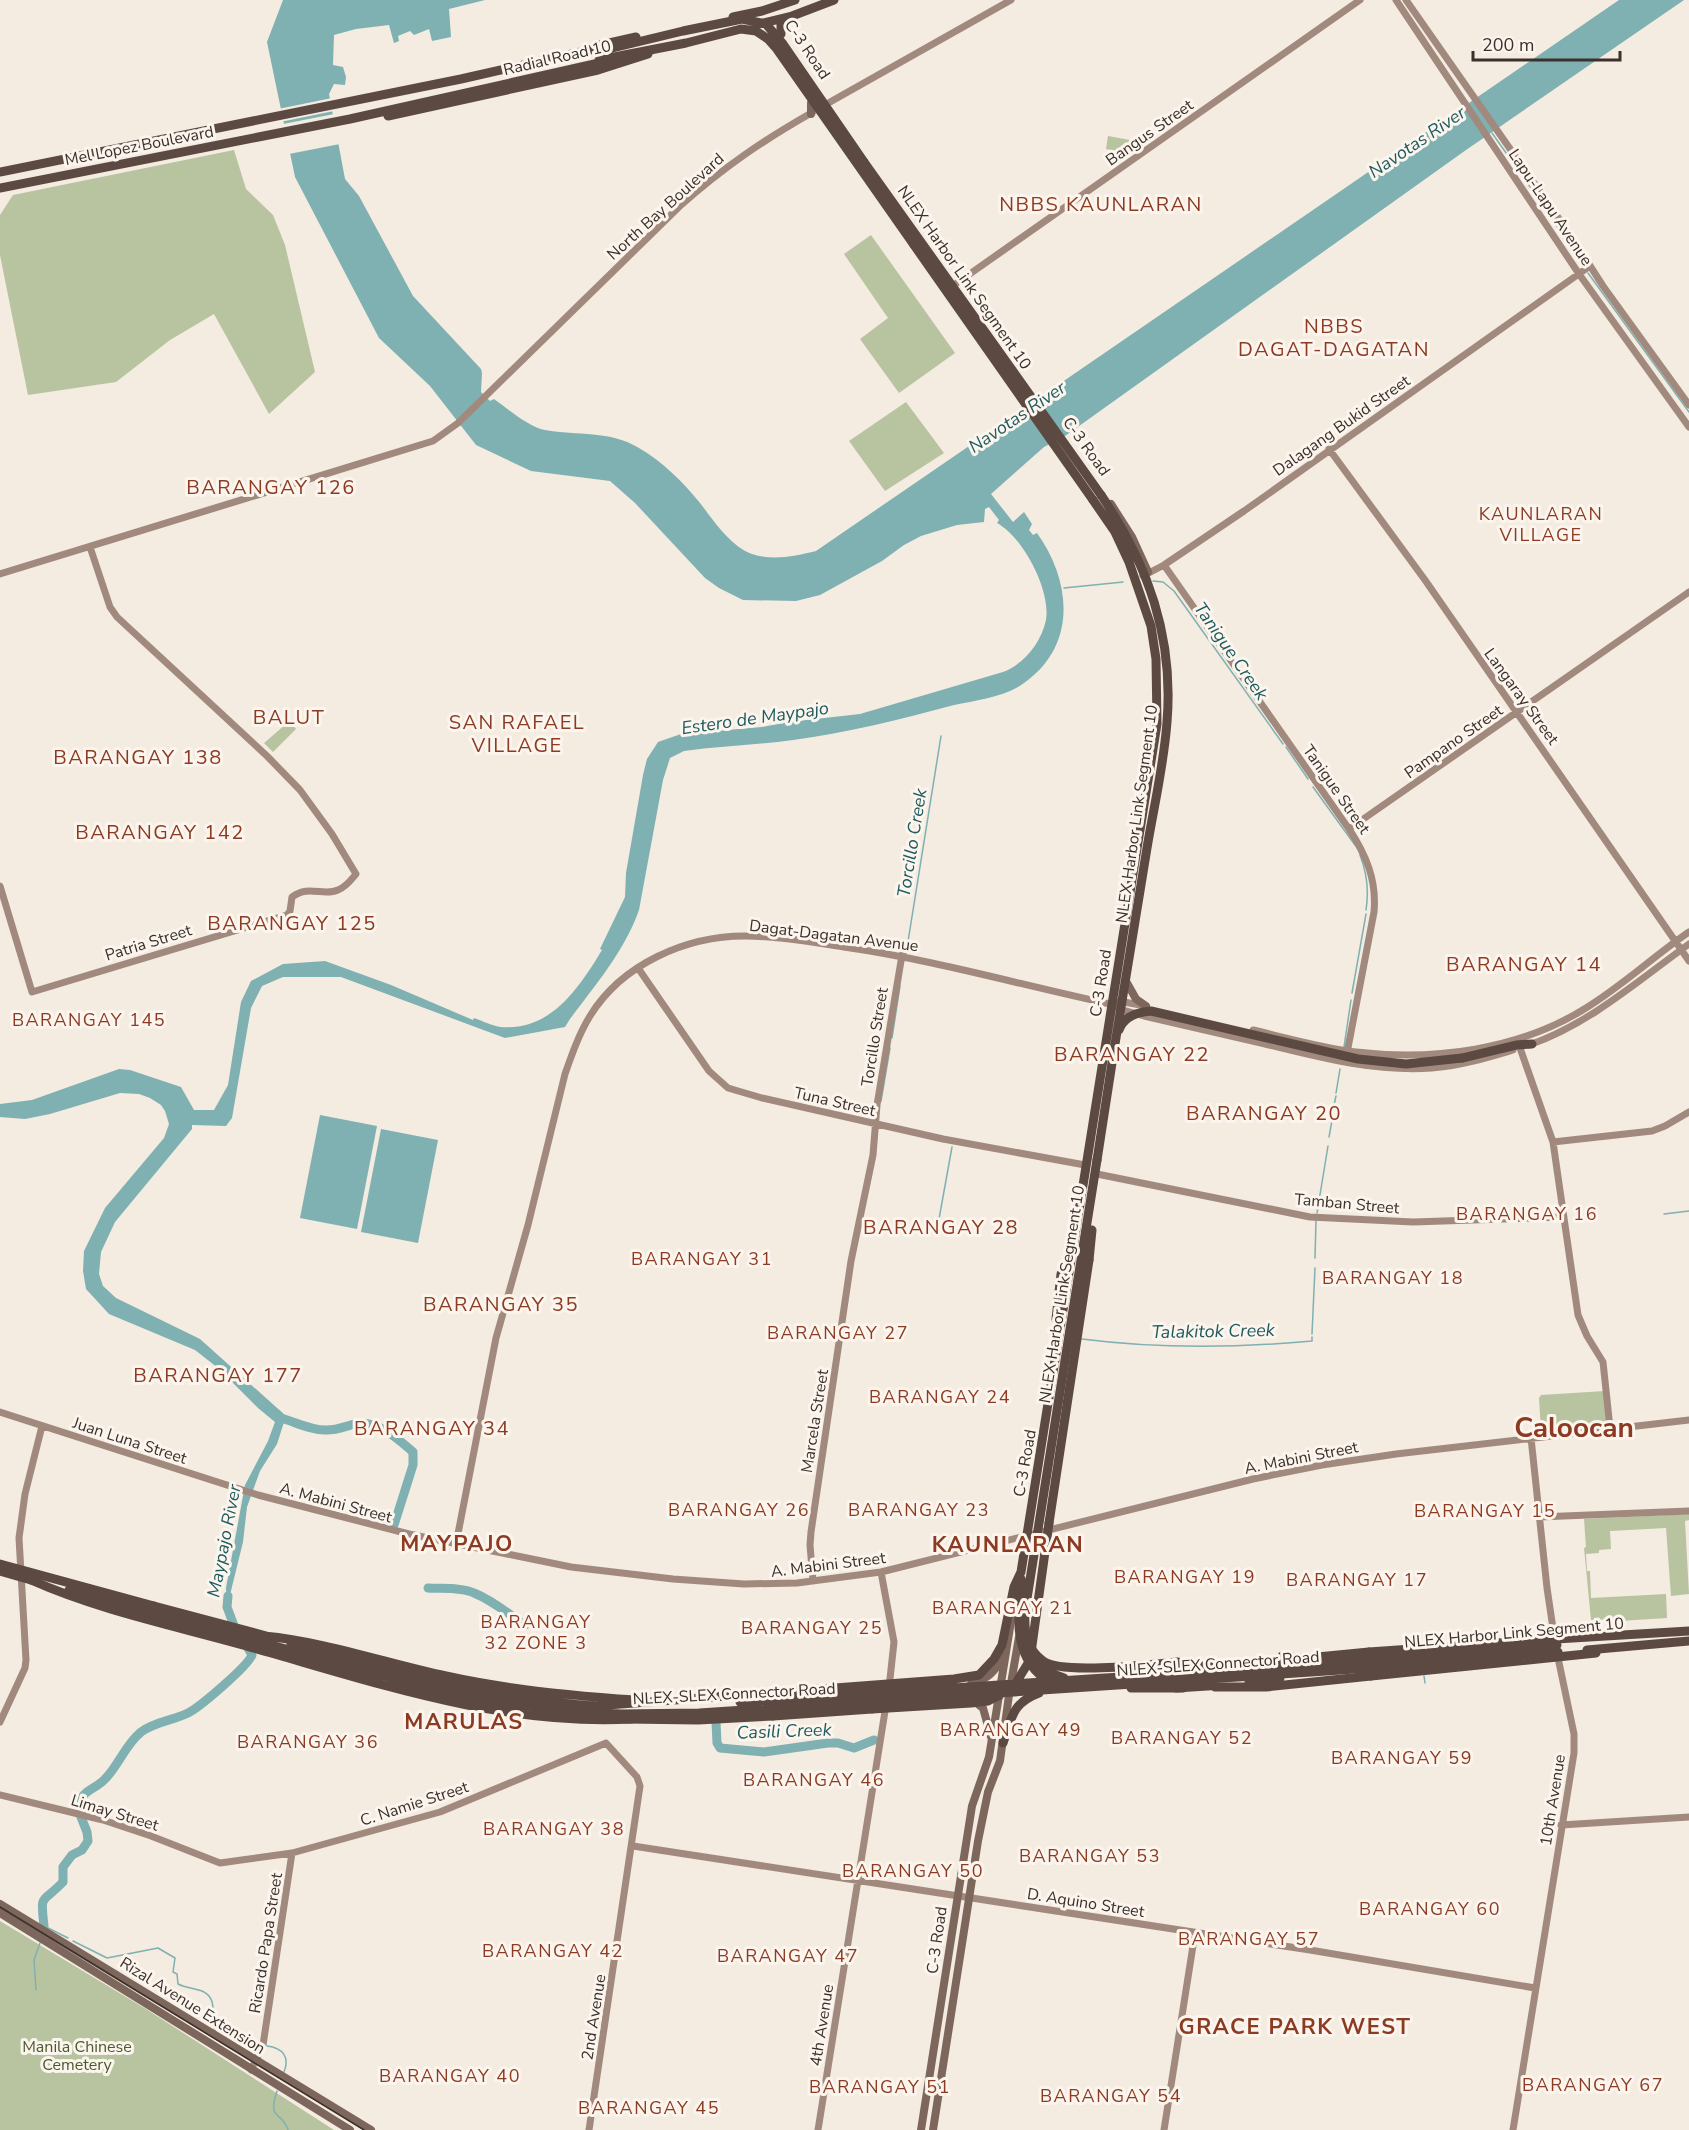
<svg xmlns="http://www.w3.org/2000/svg" width="1689" height="2130" font-family="'Nunito Sans',sans-serif">
	<rect width="100%" height="100%" fill="#f4ebe1"/>
	<!-- green -->
	<path fill="#b8c4a0" d="M 1108,136 L 1130,140 L 1127,153 L 1106,149 Z
		M 234,150 L 246,189 L 273,215 L 285,245 L 315,372 L 269,414 L 214,314 L 170,340 L 116,382 L 28,395 L 0,255 L 0,215 L 13,195 Z
		M 871,235 L 955,353 L 899,393 L 860,339 L 888,318 L 844,254 Z
		M 906,402 L 944,453 L 885,491 L 849,441 Z
		M 286,724 L 293,725 L 296,729 L 273,752 L 264,743 Z
		M 1605,1391 L 1607,1425 L 1541,1431 L 1539,1398 L 1541,1395 Z
		M 1689,1514 L 1689,1520 L 1685,1521 L 1689,1594 L 1671,1596 L 1666,1528 L 1610,1531 L 1611,1549 L 1599,1550 L 1599,1553 L 1586,1554 L 1587,1571 L 1590,1571 L 1591,1598 L 1666,1594 L 1667,1618 L 1619,1621 L 1618,1619 L 1591,1620 L 1584,1548 L 1586,1547 L 1584,1519 Z
		M 0,1921 L 146,2009 L 334,2130 L 0,2130 Z"/>
	<!-- water -->
	<path fill="#7fb0b2" d="M 283,0 L 485,0 L 449,9 L 451,37 L 432,41 L 429,29 L 414,35 L 410,31 L 398,36 L 399,41 L 394,43 L 389,25 L 356,29 L 334,35 L 333,65 L 343,67 L 346,77 L 345,85 L 334,84 L 329,94 L 345,179 L 359,196 L 413,296 L 481,369 L 482,373 L 481,392 L 490,401 L 494,399 C 508,409 529,427 545,430 C 577,436 610,430 639,448 C 663,462 683,482 700,503 C 714,521 730,546 752,554 C 772,561 796,556 816,551 L 1619,0 L 1684,0 L 1466,150 L 1065,436 L 1044,447 L 991,494 L 1013,522 L 1024,512 L 1032,524 L 1029,530 L 1033,535 L 1037,533 C 1072,582 1077,646 1024,683 C 1005,697 976,700 954,705 C 901,719 847,733 793,740 C 757,745 720,746 684,751 L 670,758 L 663,780 L 639,910 C 624,952 596,984 570,1019 L 565,1027 L 505,1038 L 341,977 L 283,977 L 262,986 L 251,1008 L 232,1118 L 226,1126 L 192,1125 L 192,1129 L 115,1222 L 101,1252 L 99,1274 L 103,1286 L 116,1298 L 200,1339 L 286,1416 L 277,1444 L 260,1471 L 247,1507 L 243,1542 L 227,1607 L 226,1588 L 245,1485 L 268,1441 L 275,1422 L 258,1408 L 218,1368 L 195,1350 L 109,1314 L 86,1289 L 83,1271 L 84,1251 L 105,1208 L 164,1138 L 169,1124 L 165,1111 L 161,1105 L 150,1098 L 139,1094 L 120,1093 L 50,1114 L 25,1119 L 0,1117 L 0,1104 L 32,1100 L 119,1069 L 130,1070 L 181,1087 L 194,1110 L 214,1110 L 228,1085 L 241,1002 L 251,981 L 283,964 L 325,961 L 391,985 L 473,1020 L 474,1018 C 483,1021 492,1026 501,1027 C 551,1031 579,988 602,950 L 600,949 L 625,897 L 626,873 L 643,775 L 647,759 L 658,742 L 681,734 L 762,727 L 789,722 L 860,714 L 1003,672 C 1024,664 1041,643 1046,620 C 1051,590 1023,537 997,523 L 999,520 L 989,507 L 985,509 L 984,522 L 957,525 L 921,536 L 904,545 L 882,561 L 820,595 L 796,601 L 743,600 L 719,588 L 705,578 L 635,503 L 610,481 L 531,471 L 476,445 L 430,386 L 379,338 L 295,177 L 267,42 Z
		M 320,1115 L 377,1126 L 357,1229 L 300,1218 Z
		M 381,1129 L 438,1140 L 418,1243 L 361,1232 Z"/>
	<!-- pier -->
	<path fill="#f4ebe1" d="M 332,98 L 334,111 L 280,122 L 278,109 Z
		M 334,114 L 340,144 L 289,154 L 283,124 Z"/>
	<g fill="none" stroke-linecap="round" stroke-linejoin="round">
		<!-- stream -->
		<path stroke="#7fb0b2" stroke-width="1.5" d="M 1492,133 L 1545,208
			M 1549,214 L 1583,267
			M 1588,273 L 1689,412
			M 1153,581 L 1163,582 L 1174,591 L 1283,744
			M 1064,588 L 1123,582
			M 1286,747 L 1308,779
			M 1313,787 L 1355,845
			M 1360,855 C 1367,873 1369,891 1366,910
			M 906,954 L 941,736
			M 1352,993 L 1366,914
			M 892,1038 L 900,986
			M 1344,1047 L 1351,1000
			M 1336,1093 L 1340,1069
			M 881,1101 L 890,1048
			M 1334,1105 L 1336,1096
			M 1329,1137 L 1333,1115
			M 1317,1213 L 1328,1146
			M 1664,1214 L 1689,1211
			M 939,1219 L 952,1147
			M 1315,1258 L 1316,1220
			M 1312,1334 L 1315,1268
			M 1082,1339 C 1159,1349 1234,1348 1312,1341 L 1312,1337
			M 1424,1676 L 1425,1683
			M 44,1926 L 68,1938
			M 73,1941 L 107,1958 L 158,1948 L 175,1958 L 173,1972 L 177,1974 L 178,1984 C 186,1988 194,1988 202,1991 C 220,1999 209,2017 215,2031
			M 36,1990 L 34,1960 L 40,1943
			M 267,2046 C 283,2048 290,2057 284,2072
			M 248,2050 L 260,2046
			M 277,2091 C 267,2122 282,2110 288,2130"/>
		<!-- river -->
		<path stroke="#7fb0b2" stroke-width="9" d="M 277,1414 L 281,1418 C 295,1422 313,1431 327,1430 C 337,1430 346,1426 355,1424 C 377,1419 398,1439 413,1452 L 413,1465 L 394,1525
			M 428,1588 C 442,1589 461,1587 474,1593 C 494,1601 508,1614 525,1625
			M 228,1596 L 227,1607 L 236,1631
			M 716,1722 L 717,1743 L 720,1748 L 764,1752 L 828,1743 L 838,1743 L 854,1748 L 874,1740
			M 81,1813 C 78,1788 92,1793 105,1779 C 119,1765 125,1745 141,1732 C 154,1722 174,1720 188,1713 C 200,1707 248,1666 252,1655 L 245,1643
			M 44,1926 C 40,1892 42,1904 63,1882 L 63,1867 L 72,1855 L 82,1850 L 88,1841 L 87,1832 L 81,1817"/>
		<!-- secondary -->
		<path stroke="#a18a7d" stroke-width="7" d="M 1396,0 L 1579,274 L 1689,427
			M 1406,0 L 1571,236 L 1603,286 L 1689,405
			M 823,106 L 1011,0
			M 954,285 L 1360,0
			M 1329,449 L 1425,580 L 1689,961
			M 1164,565 L 1349,829 C 1366,855 1377,880 1374,912 L 1347,1053
			M 0,574 L 433,441 L 458,423 L 680,206 C 724,167 762,141 813,112
			M 1143,576 L 1164,565 L 1244,511 L 1590,266
			M 1349,829 L 1689,592
			M 0,886 L 32,992 L 287,915 L 290,911 L 292,897 C 309,884 323,897 338,890 C 346,887 351,880 356,874 L 332,834 L 300,790 L 267,756 L 117,617 L 110,607 L 90,547
			M 638,968 L 709,1071 L 728,1088 L 762,1098 L 943,1139 L 1085,1165
			M 1119,1002 L 1124,1002 L 1146,1006
			M 1253,1030 C 1287,1038 1322,1048 1356,1052 C 1434,1061 1519,1050 1586,1008 C 1622,986 1654,956 1689,932
			M 1529,1045 C 1588,1025 1639,980 1689,944
			M 1520,1048 L 1553,1142 L 1578,1315 L 1587,1336 L 1603,1362 L 1610,1428
			M 1553,1142 L 1652,1131 L 1665,1126 L 1689,1112
			M 1097,1174 L 1310,1217 L 1413,1222 L 1564,1217
			M 0,1412 L 258,1495 L 409,1534 L 571,1567 L 673,1579 L 744,1584 L 797,1583 L 881,1572 L 1253,1479 L 1322,1465 L 1396,1454 L 1689,1420
			M 1531,1438 L 1547,1588 L 1555,1642
			M 1539,1517 L 1689,1511
			M 456,1544 L 496,1338 L 528,1225 L 565,1074 C 572,1054 579,1034 590,1016 C 622,964 686,936 745,936 C 778,936 811,942 844,947 C 935,960 1021,985 1110,1004 L 1123,1010 L 1144,1016 C 1183,1025 1222,1034 1261,1043 C 1318,1057 1373,1072 1432,1068 C 1460,1066 1486,1058 1513,1050
			M 881,1572 L 894,1642 L 889,1688
			M 813,1581 L 810,1545 L 811,1532 L 851,1261 L 873,1155 L 877,1105 L 902,955
			M 0,1722 L 25,1668 L 26,1660 L 19,1538 L 25,1494 L 42,1426
			M 0,1795 L 103,1820 L 151,1836 L 220,1863 L 292,1853 L 440,1812 L 606,1743 L 637,1777 L 640,1786 L 589,2130
			M 1561,1825 L 1689,1817
			M 633,1846 L 1310,1950 L 1535,1988
			M 251,2070 L 263,2045 L 292,1853
			M 818,2130 L 886,1705
			M 1164,2130 L 1195,1933
			M 1513,2130 L 1574,1753 L 1574,1734 L 1557,1653"/>
		<!-- primary -->
		<path stroke="#7d675c" stroke-width="8" d="M 811,114 L 811,103
			M 1111,504 L 1132,537 L 1148,572
			M 1127,983 L 1136,999 L 1146,1006
			M 971,1684 C 987,1679 996,1672 1002,1656
			M 974,1701 L 983,1708 L 991,1737
			M 0,1904 L 371,2130
			M 0,1913 L 350,2130
			M 921,2130 L 972,1806 L 989,1757 L 1012,1615
			M 933,2130 L 978,1841 L 988,1792 L 1000,1761 L 1009,1695 L 1019,1637"/>
		<!-- highway -->
		<path stroke="#5c4a42" stroke-width="9" d="M 733,17 L 762,11 L 795,0
			M 759,24 L 792,16 L 834,0
			M 781,34 L 781,25 L 785,18
			M 596,46 L 636,37
			M 388,116 L 598,70 L 648,54
			M 864,162 L 1101,495
			M 0,172 L 461,79 L 603,47
			M 0,188 L 350,119 L 608,61
			M 914,245 L 1093,500
			M 1462,1058 L 1516,1045 L 1532,1044
			M 1097,1160 L 1114,1050
			M 1049,1523 L 1089,1260
			M 31,1580 C 103,1612 181,1627 257,1649 C 380,1684 503,1726 632,1719
			M 69,1590 L 439,1691 L 491,1701 L 568,1711
			M 154,1606 L 270,1637
			M 1025,1611 C 1024,1630 1026,1649 1043,1661 C 1062,1675 1151,1664 1178,1662
			M 264,1636 C 326,1642 385,1663 446,1676 C 509,1690 572,1696 636,1700
			M 1556,1639 L 1689,1631
			M 291,1644 C 392,1672 489,1698 594,1706
			M 1587,1650 L 1689,1641
			M 1031,1658 L 1045,1671 L 1064,1678
			M 1307,1658 L 1369,1652
			M 1142,1671 L 1290,1659
			M 1249,1682 L 1280,1678
			M 1215,1687 L 1266,1687 L 1371,1676
			M 1131,1688 L 1183,1688
			M 773,1716 L 872,1709
			M 1003,1743 C 1012,1717 1012,1703 1039,1693"/>
		<!-- tram -->
		<path stroke="#3b302b" stroke-width="1.5" d="M 0,1907 L 364,2130"/>
		<!-- highway-bridge -->
		<path stroke="#5c4a42" stroke-width="9" d="M 596,52 L 683,31 L 742,19 L 766,24 L 783,44 L 864,162
			M 599,60 L 686,43 L 741,29 L 756,31 L 768,39 L 776,48 L 914,245
			M 1101,495 C 1148,564 1174,637 1167,722 C 1164,764 1154,806 1147,848 C 1136,915 1125,983 1114,1050
			M 1119,1030 C 1124,1016 1137,1012 1151,1011 L 1358,1059 L 1406,1064 L 1462,1058
			M 1089,1260 L 1092,1230
			M 1056,1319 L 1061,1274
			M 0,1564 L 154,1606
			M 0,1571 L 31,1580
			M 1021,1579 C 1018,1617 1012,1660 1050,1682
			M 1025,1611 L 1097,1160
			M 1369,1652 L 1554,1639
			M 1282,1656 L 1315,1660
			M 1371,1676 L 1596,1653
			M 1014,1686 L 1030,1660 L 1049,1523
			M 1176,1688 L 1223,1685
			M 740,1702 L 1136,1676 L 1557,1645
			M 594,1706 L 954,1679 L 979,1675 L 994,1659 L 1002,1645 L 1014,1587 L 1021,1572 L 1157,724 L 1156,659 L 1151,626 L 1129,562 L 1115,532 L 1093,500
			M 872,1709 L 971,1703 L 988,1701 L 1000,1695
			M 568,1711 L 621,1714 L 699,1713 L 1341,1670 L 1558,1652
			M 626,1719 L 698,1720 L 773,1716"/>
	</g>
	<g text-anchor="middle" stroke-width="6" stroke-linejoin="round" paint-order="stroke">
		<!-- street labels -->
		<g font-size="16" fill="#3b302b" stroke="#fbf5ee">
			<text transform="translate(808 49) rotate(56)" y="6">C-3 Road</text>
			<text transform="translate(557 57) rotate(-13)" y="6">Radial Road 10</text>
			<text transform="translate(1149 132) rotate(-35)" y="6">Bangus Street</text>
			<text transform="translate(139 145) rotate(-11)" y="6">Mel Lopez Boulevard</text>
			<text transform="translate(665 206) rotate(-42)" y="6">North Bay Boulevard</text>
			<text transform="translate(1551 207) rotate(56)" y="6">Lapu-Lapu Avenue</text>
			<text transform="translate(965 277) rotate(55)" y="6">NLEX Harbor Link Segment 10</text>
			<text transform="translate(1341 425) rotate(-35)" y="6">Dalagang Bukid Street</text>
			<text transform="translate(1087 446) rotate(54)" y="6">C-3 Road</text>
			<text transform="translate(1522 696) rotate(54)" y="6">Langaray Street</text>
			<text transform="translate(1453 741) rotate(-35)" y="6">Pampano Street</text>
			<text transform="translate(1337 789) rotate(55)" y="6">Tanigue Street</text>
			<text transform="translate(1136 814) rotate(-82)" y="6">NLEX Harbor Link Segment 10</text>
			<text transform="translate(834 935) rotate(7)" y="6">Dagat-Dagatan Avenue</text>
			<text transform="translate(148 942) rotate(-17)" y="6">Patria Street</text>
			<text transform="translate(1100 983) rotate(-81)" y="6">C-3 Road</text>
			<text transform="translate(874 1037) rotate(-81)" y="6">Torcillo Street</text>
			<text transform="translate(835 1101) rotate(13)" y="6">Tuna Street</text>
			<text transform="translate(1347 1203) rotate(5)" y="6">Tamban Street</text>
			<text transform="translate(1061 1294) rotate(-81)" y="6">NLEX Harbor Link Segment 10</text>
			<text transform="translate(814 1421) rotate(-81)" y="6">Marcela Street</text>
			<text transform="translate(130 1440) rotate(18)" y="6">Juan Luna Street</text>
			<text transform="translate(1301 1457) rotate(-11)" y="6">A. Mabini Street</text>
			<text transform="translate(1024 1463) rotate(-80)" y="6">C-3 Road</text>
			<text transform="translate(336 1502) rotate(15)" y="6">A. Mabini Street</text>
			<text transform="translate(828 1564) rotate(-7)" y="6">A. Mabini Street</text>
			<text transform="translate(1514 1632) rotate(-5)" y="6">NLEX Harbor Link Segment 10</text>
			<text transform="translate(1218 1663) rotate(-4)" y="6">NLEX-SLEX Connector Road</text>
			<text transform="translate(734 1693) rotate(-3)" y="6">NLEX-SLEX Connector Road</text>
			<text transform="translate(1552 1800) rotate(-81)" y="6">10th Avenue</text>
			<text transform="translate(414 1803) rotate(-18)" y="6">C. Namie Street</text>
			<text transform="translate(115 1812) rotate(17)" y="6">Limay Street</text>
			<text transform="translate(1086 1902) rotate(9)" y="6">D. Aquino Street</text>
			<text transform="translate(936 1940) rotate(-82)" y="6">C-3 Road</text>
			<text transform="translate(265 1943) rotate(-81)" y="6">Ricardo Papa Street</text>
			<text transform="translate(193 2005) rotate(32)" y="6">Rizal Avenue Extension</text>
			<text transform="translate(593 2017) rotate(-81)" y="6">2nd Avenue</text>
			<text transform="translate(821 2025) rotate(-81)" y="6">4th Avenue</text>
		</g>
		<!-- park labels -->
		<g font-size="16" fill="#4a5a2e" stroke="#fbf5ee">
			<text x="77" y="2052">Manila Chinese<tspan x="77" dy="18">Cemetery</tspan></text>
		</g>
		<!-- water labels -->
		<g font-size="18" font-style="italic" fill="#1f5a5e" stroke="#fbf5ee">
			<text transform="translate(1417 142) rotate(-34)" y="6">Navotas River</text>
			<text transform="translate(1017 417) rotate(-34)" y="6">Navotas River</text>
			<text transform="translate(1231 651) rotate(55)" y="6">Tanigue Creek</text>
			<text transform="translate(755 718) rotate(-8)" y="6">Estero de Maypajo</text>
			<text transform="translate(912 843) rotate(-81)" y="6">Torcillo Creek</text>
			<text transform="translate(1213 1331) rotate(-1)" y="6">Talakitok Creek</text>
			<text transform="translate(224 1541) rotate(-79)" y="6">Maypajo River</text>
			<text transform="translate(784 1731) rotate(-2)" y="6">Casili Creek</text>
		</g>
		<!-- neighbourhood labels -->
		<g font-size="18" letter-spacing="1.5" fill="#8c3b22" stroke="#fbf5ee">
			<text x="1541" y="520">KAUNLARAN<tspan x="1541" dy="21">VILLAGE</tspan></text>
			<text x="89" y="1026">BARANGAY 145</text>
			<text x="1527" y="1220">BARANGAY 16</text>
			<text x="702" y="1265">BARANGAY 31</text>
			<text x="1393" y="1284">BARANGAY 18</text>
			<text x="838" y="1339">BARANGAY 27</text>
			<text x="940" y="1403">BARANGAY 24</text>
			<text x="739" y="1516">BARANGAY 26</text>
			<text x="919" y="1516">BARANGAY 23</text>
			<text x="1485" y="1517">BARANGAY 15</text>
			<text x="1185" y="1583">BARANGAY 19</text>
			<text x="1357" y="1586">BARANGAY 17</text>
			<text x="1003" y="1614">BARANGAY 21</text>
			<text x="536" y="1628">BARANGAY<tspan x="536" dy="21">32 ZONE 3</tspan></text>
			<text x="812" y="1634">BARANGAY 25</text>
			<text x="1011" y="1736">BARANGAY 49</text>
			<text x="1182" y="1744">BARANGAY 52</text>
			<text x="308" y="1748">BARANGAY 36</text>
			<text x="1402" y="1764">BARANGAY 59</text>
			<text x="814" y="1786">BARANGAY 46</text>
			<text x="554" y="1835">BARANGAY 38</text>
			<text x="1090" y="1862">BARANGAY 53</text>
			<text x="913" y="1877">BARANGAY 50</text>
			<text x="1430" y="1915">BARANGAY 60</text>
			<text x="1249" y="1945">BARANGAY 57</text>
			<text x="553" y="1957">BARANGAY 42</text>
			<text x="788" y="1962">BARANGAY 47</text>
			<text x="450" y="2082">BARANGAY 40</text>
			<text x="1593" y="2091">BARANGAY 67</text>
			<text x="880" y="2093">BARANGAY 51</text>
			<text x="1111" y="2102">BARANGAY 54</text>
			<text x="649" y="2114">BARANGAY 45</text>
		</g>
		<!-- quarter labels -->
		<g font-size="20" letter-spacing="1.5" fill="#8c3b22" stroke="#fbf5ee">
			<text x="1101" y="211">NBBS KAUNLARAN</text>
			<text x="1334" y="333">NBBS<tspan x="1334" dy="23">DAGAT-DAGATAN</tspan></text>
			<text x="271" y="494">BARANGAY 126</text>
			<text x="289" y="724">BALUT</text>
			<text x="517" y="729">SAN RAFAEL<tspan x="517" dy="23">VILLAGE</tspan></text>
			<text x="138" y="764">BARANGAY 138</text>
			<text x="160" y="839">BARANGAY 142</text>
			<text x="292" y="930">BARANGAY 125</text>
			<text x="1524" y="971">BARANGAY 14</text>
			<text x="1132" y="1061">BARANGAY 22</text>
			<text x="1264" y="1120">BARANGAY 20</text>
			<text x="941" y="1234">BARANGAY 28</text>
			<text x="501" y="1311">BARANGAY 35</text>
			<text x="218" y="1382">BARANGAY 177</text>
			<text x="432" y="1435">BARANGAY 34</text>
		</g>
		<!-- district labels -->
		<g font-size="22" font-weight="bold" letter-spacing="1.5" fill="#8c3b22" stroke="#fbf5ee">
			<text x="457" y="1551">MAYPAJO</text>
			<text x="1008" y="1552">KAUNLARAN</text>
			<text x="464" y="1729">MARULAS</text>
			<text x="1295" y="2034">GRACE PARK WEST</text>
		</g>
		<!-- town labels -->
		<g font-size="28" font-weight="bold" fill="#8c3b22" stroke="#fbf5ee">
			<text x="1574" y="1437">Caloocan</text>
		</g>
	</g>
	<!-- scale -->
	<path d="M1473 51v9h147v-9" fill="none" stroke="#3b302b" stroke-width="3"/>
	<text x="1482" y="51" font-size="18" fill="#3b302b" stroke="#fbf5ee" stroke-width="4.5" paint-order="stroke">200 m</text>
</svg>
